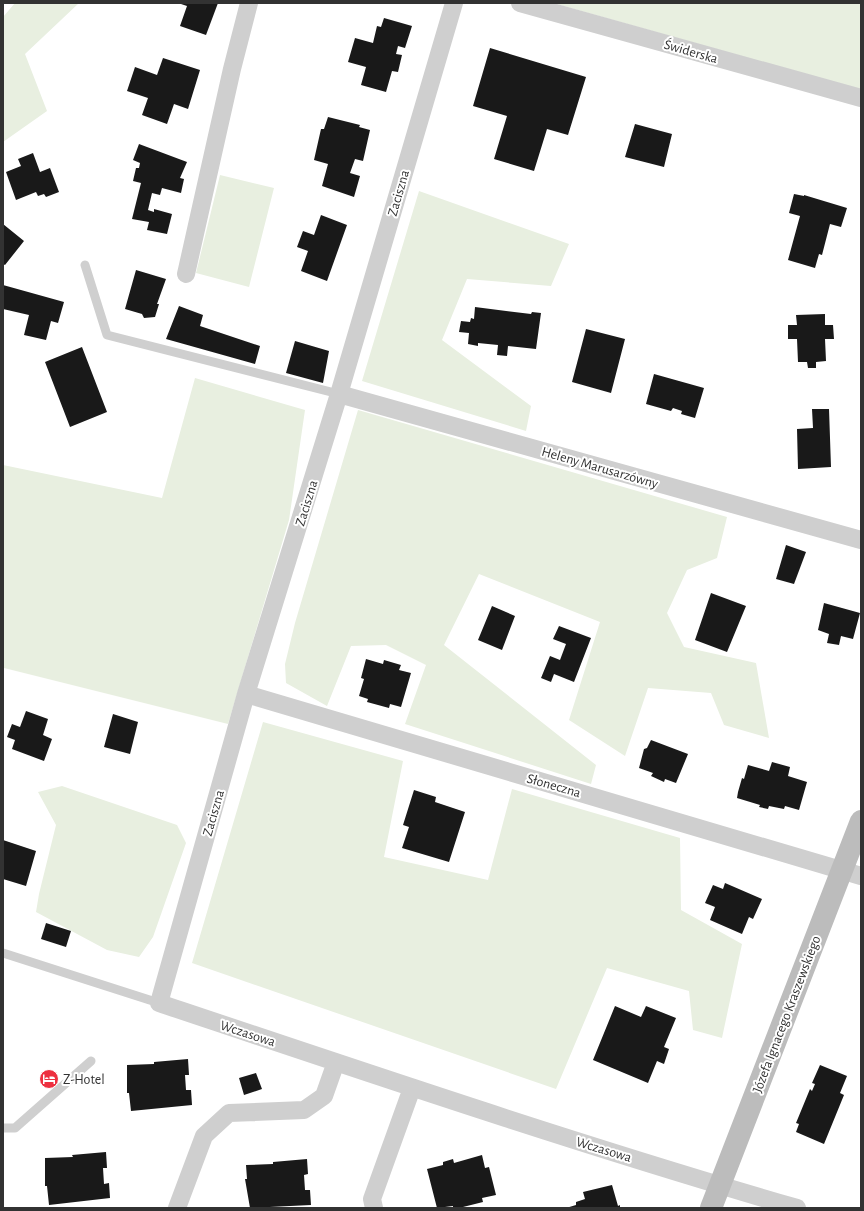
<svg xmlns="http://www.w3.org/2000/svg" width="864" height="1211" font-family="'Alegreya Sans',sans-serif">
	<rect width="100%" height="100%" fill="#fff"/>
	<!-- green -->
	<path fill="#e8efe0" d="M 15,3 L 79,3 L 25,54 L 47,111 L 3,142 L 3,17 Z
		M 553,3 L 861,3 L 861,90 Z
		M 220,175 L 274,188 L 249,287 L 196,273 Z
		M 419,191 L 569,244 L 551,286 L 467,279 L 442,340 L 531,406 L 526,431 L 362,381 Z
		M 195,378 L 305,410 L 289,520 L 228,724 L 4,668 L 3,672 L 3,465 L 162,498 Z
		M 358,410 L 727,517 L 717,558 L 687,570 L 667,613 L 684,647 L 756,663 L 769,738 L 724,725 L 711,693 L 648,688 L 625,756 L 569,720 L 600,622 L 479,574 L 444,645 L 596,765 L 591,784 L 405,724 L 426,665 L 386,645 L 351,646 L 327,706 L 286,683 L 285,664 L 295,623 Z
		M 263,722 L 403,761 L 384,857 L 488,880 L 512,789 L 680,838 L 681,910 L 742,944 L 722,1038 L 693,1030 L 689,991 L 607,968 L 556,1089 L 192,963 Z
		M 62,786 L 177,825 L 186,843 L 153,937 L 139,957 L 107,950 L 36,912 L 39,894 L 56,825 L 38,792 Z"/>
	<!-- building -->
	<path fill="#191919" d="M 178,3 L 218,3 L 206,35 L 180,26 L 187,6 Z
		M 384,18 L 412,26 L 405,48 L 398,46 L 396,54 L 402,55 L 398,72 L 392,71 L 386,92 L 361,85 L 366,67 L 348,62 L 355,38 L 373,43 L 377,26 L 381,27 Z
		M 490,48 L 586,77 L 568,135 L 547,129 L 534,171 L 494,159 L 507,116 L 473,106 Z
		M 163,58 L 200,70 L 188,109 L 174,104 L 167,124 L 142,115 L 148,98 L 127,91 L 135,67 L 157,75 Z
		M 328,117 L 360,125 L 359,127 L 370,130 L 363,161 L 355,159 L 350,173 L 360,176 L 354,197 L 322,186 L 328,164 L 314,160 L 321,129 L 324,129 Z
		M 635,124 L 672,134 L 664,167 L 625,157 Z
		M 139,144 L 187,162 L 180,178 L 184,179 L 181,193 L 162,188 L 160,195 L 152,193 L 148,210 L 154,212 L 154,209 L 172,214 L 167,234 L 147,230 L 149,222 L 132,219 L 141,183 L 133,181 L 136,168 L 139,168 L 140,163 L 133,160 Z
		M 33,153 L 40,172 L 50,168 L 59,192 L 46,197 L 44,194 L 38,196 L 36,192 L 16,200 L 6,172 L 21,166 L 18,159 Z
		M 794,194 L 804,196 L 804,195 L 847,208 L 841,227 L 830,224 L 822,255 L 819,254 L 815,268 L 788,260 L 800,216 L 789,213 Z
		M 321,215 L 347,225 L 327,281 L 301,271 L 308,251 L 297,247 L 303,231 L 314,235 Z
		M 3,224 L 24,241 L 5,265 L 3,264 Z
		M 136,270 L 166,279 L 157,304 L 159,304 L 155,317 L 144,318 L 142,314 L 125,309 Z
		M 3,285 L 64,302 L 58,323 L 51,321 L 46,340 L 24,335 L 29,315 L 3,309 Z
		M 179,306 L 203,315 L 200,326 L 260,346 L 255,364 L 166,339 Z
		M 475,307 L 531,314 L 532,312 L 541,313 L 536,349 L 508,346 L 507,356 L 497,355 L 498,345 L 478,343 L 478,346 L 468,344 L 469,333 L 459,332 L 461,321 L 470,322 L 471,318 L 474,319 Z
		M 825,314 L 825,325 L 833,325 L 834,339 L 825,339 L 826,361 L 816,362 L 816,368 L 808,368 L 807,362 L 798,362 L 797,339 L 788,339 L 788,325 L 797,325 L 796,315 Z
		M 586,329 L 625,339 L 611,393 L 572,382 Z
		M 295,341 L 329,351 L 323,383 L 286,373 Z
		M 82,347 L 107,412 L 70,427 L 45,362 Z
		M 654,374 L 704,388 L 695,418 L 681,414 L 682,411 L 673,408 L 671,411 L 646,404 Z
		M 812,409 L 829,409 L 831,467 L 798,469 L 797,429 L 813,428 Z
		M 786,545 L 806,552 L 794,584 L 776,579 Z
		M 711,593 L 746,606 L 727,652 L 695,640 Z
		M 824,603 L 860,613 L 853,639 L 841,636 L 839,645 L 827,643 L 829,634 L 818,630 Z
		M 492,606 L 515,616 L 502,650 L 478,640 Z
		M 559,626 L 591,638 L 574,682 L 554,674 L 551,682 L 541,678 L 550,656 L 560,660 L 566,644 L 553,639 Z
		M 366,659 L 383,664 L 384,660 L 401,665 L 399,670 L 411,673 L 401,707 L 390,704 L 389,708 L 367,702 L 368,699 L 359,696 L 364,679 L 361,678 Z
		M 26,711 L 48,719 L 43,735 L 52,739 L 44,761 L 12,749 L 15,740 L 7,737 L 12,724 L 20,727 Z
		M 113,714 L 138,722 L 130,754 L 104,747 Z
		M 651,740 L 688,754 L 676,783 L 665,779 L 664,782 L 651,776 L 653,773 L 639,768 L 644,749 L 647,748 Z
		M 772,762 L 790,767 L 788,776 L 807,782 L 799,810 L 785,806 L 784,809 L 769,806 L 768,809 L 759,807 L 760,805 L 737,798 L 738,792 L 742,778 L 744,779 L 748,765 L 769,771 Z
		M 414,790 L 436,797 L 435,802 L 465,812 L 449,862 L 402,848 L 409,827 L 403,825 Z
		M 3,840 L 36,851 L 26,886 L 3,879 Z
		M 725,883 L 762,899 L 753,919 L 749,917 L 742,934 L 710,920 L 715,907 L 705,903 L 713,885 L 723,889 Z
		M 46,923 L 71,931 L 66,947 L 41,939 Z
		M 615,1006 L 641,1017 L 646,1006 L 676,1018 L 664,1047 L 669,1049 L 664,1064 L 657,1061 L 648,1083 L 593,1060 Z
		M 188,1059 L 189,1075 L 185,1075 L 186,1090 L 191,1090 L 192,1105 L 131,1111 L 129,1093 L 127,1093 L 127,1065 L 154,1064 L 154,1062 Z
		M 820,1065 L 847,1076 L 840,1093 L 844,1095 L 824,1144 L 796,1132 L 799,1124 L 796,1123 L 810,1089 L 812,1091 L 815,1084 L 812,1083 Z
		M 256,1073 L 262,1089 L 244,1095 L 239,1078 Z
		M 106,1152 L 107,1168 L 103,1168 L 104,1184 L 109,1183 L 110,1198 L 49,1205 L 47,1186 L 45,1186 L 45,1158 L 73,1157 L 72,1155 Z
		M 482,1155 L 485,1168 L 489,1167 L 496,1195 L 482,1198 L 483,1202 L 459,1208 L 453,1208 L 453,1206 L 437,1208 L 427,1169 L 443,1165 L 443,1162 L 453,1159 L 454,1163 Z
		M 307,1159 L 308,1174 L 304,1175 L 305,1190 L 310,1190 L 311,1205 L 250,1208 L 245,1179 L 247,1179 L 246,1165 L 273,1164 L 273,1162 Z
		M 612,1185 L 618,1206 L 620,1205 L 620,1208 L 566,1208 L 576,1205 L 576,1202 L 585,1199 L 583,1192 Z"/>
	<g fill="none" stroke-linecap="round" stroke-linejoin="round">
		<!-- lane -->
		<path stroke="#cfcfcf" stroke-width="9" d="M 85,265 L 107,335 L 339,394
			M 3,953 L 159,1003
			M 3,1128 L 15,1128 L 91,1061"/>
		<!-- street -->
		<path stroke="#cfcfcf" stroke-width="18" d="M 454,3 L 339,394 L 246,694 L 159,1003 C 371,1074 583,1146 797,1208
			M 520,3 L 861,98
			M 186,274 L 232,69 L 249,3
			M 339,394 L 861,540
			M 246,694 L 861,876
			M 177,1208 L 204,1136 L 229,1113 L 304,1110 L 324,1096 L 336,1062
			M 374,1208 L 372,1199 L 412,1088"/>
		<!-- secondary -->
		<path stroke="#bcbcbc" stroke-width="22" d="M 711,1208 L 861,821"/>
	</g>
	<!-- icons -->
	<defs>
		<symbol id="hotel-disc" viewBox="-11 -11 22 22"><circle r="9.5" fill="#ed3040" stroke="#fff"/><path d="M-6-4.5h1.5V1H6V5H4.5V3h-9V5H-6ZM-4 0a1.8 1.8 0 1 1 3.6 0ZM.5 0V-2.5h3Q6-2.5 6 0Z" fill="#fff"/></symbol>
	</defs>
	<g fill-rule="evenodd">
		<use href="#hotel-disc" x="38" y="1068" width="22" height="22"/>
	</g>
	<g text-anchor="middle" stroke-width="4" stroke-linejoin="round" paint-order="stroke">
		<!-- street labels -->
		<g font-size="14" fill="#323232" stroke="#fff">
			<text transform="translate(691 51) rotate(16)" y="5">Świderska</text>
			<text transform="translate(398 193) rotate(-74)" y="5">Zaciszna</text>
			<text transform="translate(600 467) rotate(16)" y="5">Heleny Marusarzówny</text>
			<text transform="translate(306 503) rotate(-73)" y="5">Zaciszna</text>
			<text transform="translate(554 785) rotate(16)" y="5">Słoneczna</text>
			<text transform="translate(213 813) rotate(-74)" y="5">Zaciszna</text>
			<text transform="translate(786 1014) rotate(-69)" y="5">Józefa Ignacego Kraszewskiego</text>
			<text transform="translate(248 1033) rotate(18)" y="5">Wczasowa</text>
			<text transform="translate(604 1149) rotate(17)" y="5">Wczasowa</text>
		</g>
		<!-- poi labels -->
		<g font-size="14" fill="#323232" stroke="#fff" text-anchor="start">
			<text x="63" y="1084">Z-Hotel</text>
		</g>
	</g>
	<!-- border -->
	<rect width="864" height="1211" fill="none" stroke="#323232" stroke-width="8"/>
</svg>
